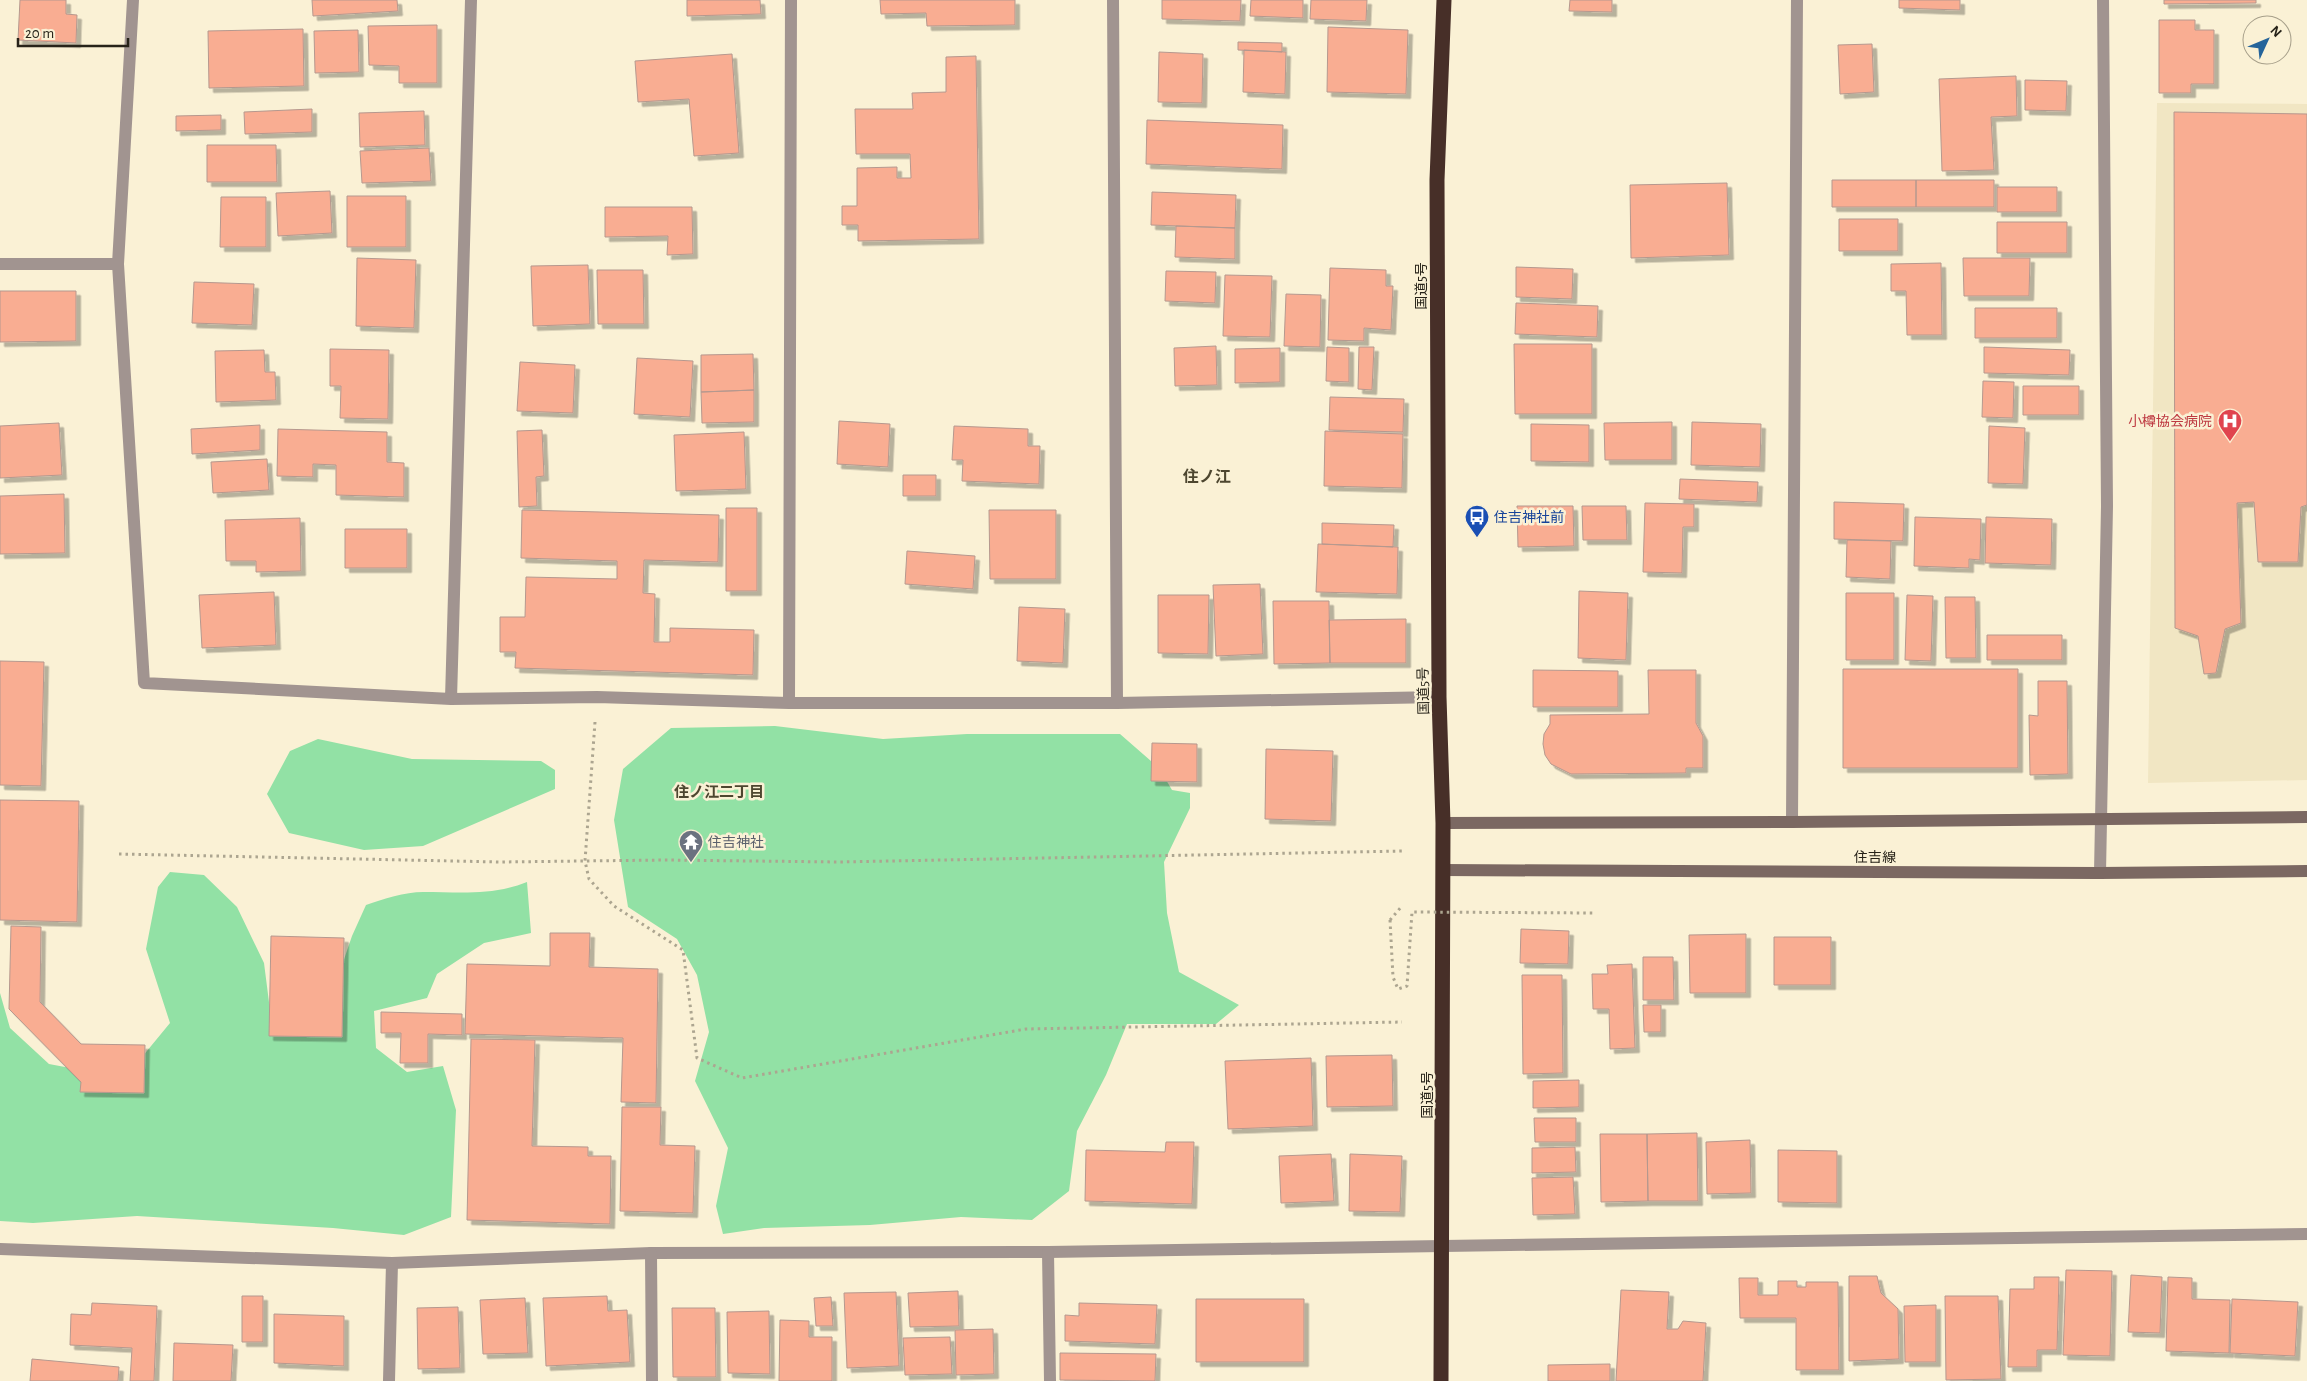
<svg xmlns="http://www.w3.org/2000/svg" width="2307" height="1381" font-family="'Alegreya Sans','Noto Sans JP',sans-serif">
	<defs>
		<filter id="shadow"><feDropShadow dx="4.5" dy="4.5" stdDeviation="0" flood-color="#0004"/></filter>
	</defs>
	<rect width="100%" height="100%" fill="#faf1d5"/>
	<!-- built -->
	<path fill="#f1e6c3" d="M 2157,103 L 2307,104 L 2307,780 L 2148,783 Z"/>
	<!-- green -->
	<path fill="#92e1a5" d="M 775,726 L 883,739 L 967,734 L 1120,734 L 1159,768 L 1172,790 L 1190,793 L 1190,808 L 1164,862 L 1167,913 L 1179,972 L 1239,1005 L 1216,1024 L 1127,1024 L 1106,1075 L 1077,1131 L 1069,1191 L 1032,1220 L 961,1217 L 870,1225 L 764,1228 L 723,1234 L 716,1206 L 728,1148 L 695,1081 L 709,1032 L 697,975 L 677,939 L 628,907 L 614,820 L 623,769 L 671,728 Z
		M 318,739 L 412,759 L 541,761 L 555,770 L 555,789 L 423,846 L 364,850 L 289,833 L 267,794 L 290,751 Z
		M 170,872 L 204,875 L 237,907 L 264,963 L 270,1010 L 339,974 L 352,936 L 366,905 C 383,899 405,892 423,892 C 460,892 492,896 527,882 L 531,933 L 484,943 L 437,974 L 427,998 L 374,1011 L 376,1048 L 407,1072 L 443,1066 L 456,1110 L 451,1217 L 404,1235 L 333,1228 L 137,1216 L 33,1223 L 0,1221 L 0,993 L 10,1028 L 49,1064 L 102,1074 L 142,1057 L 170,1023 L 146,949 L 158,887 Z"/>
	<!-- building -->
	<path fill="#f9ad92" stroke="#b5988e" filter="url(#shadow)" d="M 20,0 L 66,0 L 66,14 L 77,15 L 76,43 L 18,40 Z
		M 312,0 L 397,0 L 398,11 L 313,16 Z
		M 687,0 L 760,0 L 761,14 L 687,16 Z
		M 880,0 L 1015,0 L 1015,25 L 927,26 L 926,13 L 881,14 Z
		M 1162,0 L 1241,0 L 1240,21 L 1162,19 Z
		M 1251,0 L 1303,0 L 1303,18 L 1250,16 Z
		M 1311,0 L 1367,0 L 1366,21 L 1310,19 Z
		M 1570,0 L 1612,0 L 1612,12 L 1569,11 Z
		M 1899,0 L 1960,0 L 1960,10 L 1899,8 Z
		M 2164,0 L 2256,0 L 2256,3 L 2164,4 Z
		M 2159,20 L 2195,20 L 2195,30 L 2214,30 L 2214,84 L 2191,84 L 2191,93 L 2159,93 Z
		M 437,25 L 437,83 L 399,83 L 399,66 L 369,65 L 368,26 Z
		M 1328,27 L 1408,30 L 1406,94 L 1327,92 Z
		M 303,29 L 304,86 L 209,88 L 208,31 Z
		M 358,30 L 359,72 L 315,73 L 314,31 Z
		M 1238,42 L 1282,43 L 1282,52 L 1238,50 Z
		M 1872,44 L 1874,92 L 1840,94 L 1838,45 Z
		M 1244,50 L 1286,52 L 1285,94 L 1243,92 Z
		M 1159,52 L 1203,54 L 1202,103 L 1158,102 Z
		M 732,54 L 739,153 L 694,156 L 689,99 L 638,102 L 635,61 Z
		M 976,56 L 979,239 L 858,241 L 858,225 L 842,225 L 842,206 L 857,206 L 857,168 L 897,167 L 897,178 L 911,178 L 910,154 L 856,154 L 855,109 L 913,109 L 912,93 L 946,92 L 946,57 Z
		M 2016,76 L 2017,116 L 1991,117 L 1994,170 L 1942,171 L 1939,79 Z
		M 2025,80 L 2067,81 L 2066,111 L 2025,110 Z
		M 312,109 L 312,132 L 245,134 L 244,112 Z
		M 424,111 L 425,145 L 360,147 L 359,113 Z
		M 2174,112 L 2307,114 L 2307,505 L 2301,507 L 2298,562 L 2258,562 L 2254,502 L 2237,503 L 2241,623 L 2225,629 L 2216,673 L 2204,674 L 2198,636 L 2175,628 Z
		M 221,115 L 221,130 L 176,131 L 176,116 Z
		M 1147,120 L 1283,125 L 1282,169 L 1146,164 Z
		M 207,145 L 276,145 L 277,182 L 207,182 Z
		M 429,148 L 431,181 L 362,183 L 360,151 Z
		M 1832,180 L 1916,180 L 1916,207 L 1832,207 Z
		M 1916,180 L 1994,180 L 1994,207 L 1916,207 Z
		M 1727,183 L 1729,255 L 1631,258 L 1630,185 Z
		M 1997,187 L 2057,187 L 2057,212 L 1997,212 Z
		M 330,191 L 332,233 L 278,236 L 276,193 Z
		M 1152,192 L 1236,195 L 1235,228 L 1151,225 Z
		M 347,196 L 406,196 L 406,247 L 347,247 Z
		M 221,197 L 266,197 L 266,247 L 220,247 Z
		M 605,207 L 692,207 L 693,254 L 667,255 L 668,236 L 605,237 Z
		M 1839,219 L 1898,219 L 1898,251 L 1839,251 Z
		M 1997,222 L 2067,222 L 2067,253 L 1997,253 Z
		M 1176,226 L 1235,228 L 1235,259 L 1175,257 Z
		M 357,258 L 416,260 L 414,328 L 356,326 Z
		M 1963,258 L 2030,258 L 2029,296 L 1964,296 Z
		M 1941,263 L 1942,335 L 1907,335 L 1906,291 L 1891,291 L 1891,264 Z
		M 588,265 L 590,324 L 533,326 L 531,266 Z
		M 1516,267 L 1573,269 L 1572,299 L 1516,297 Z
		M 1330,268 L 1386,270 L 1386,286 L 1393,286 L 1391,330 L 1364,328 L 1364,341 L 1328,340 Z
		M 597,270 L 643,270 L 644,324 L 598,324 Z
		M 1166,271 L 1216,272 L 1215,303 L 1165,301 Z
		M 1225,275 L 1272,276 L 1270,337 L 1223,336 Z
		M 194,282 L 254,284 L 252,325 L 192,323 Z
		M 0,291 L 76,291 L 76,341 L 0,342 Z
		M 1286,294 L 1321,295 L 1320,347 L 1284,346 Z
		M 1516,303 L 1598,306 L 1597,337 L 1515,334 Z
		M 1975,308 L 2057,308 L 2057,338 L 1975,338 Z
		M 1514,344 L 1592,344 L 1592,414 L 1515,414 Z
		M 1216,346 L 1217,385 L 1175,386 L 1174,348 Z
		M 1327,347 L 1349,348 L 1349,382 L 1326,381 Z
		M 1359,347 L 1374,347 L 1372,390 L 1358,389 Z
		M 1984,347 L 2070,350 L 2069,375 L 1984,373 Z
		M 1280,348 L 1280,382 L 1235,383 L 1235,349 Z
		M 330,349 L 389,350 L 388,419 L 340,418 L 341,386 L 330,386 Z
		M 264,350 L 265,372 L 275,372 L 276,400 L 216,402 L 215,351 Z
		M 753,354 L 754,390 L 701,392 L 701,355 Z
		M 637,358 L 693,361 L 690,417 L 634,414 Z
		M 520,362 L 575,365 L 573,413 L 517,411 Z
		M 1983,381 L 2014,382 L 2013,418 L 1982,417 Z
		M 2023,386 L 2079,386 L 2079,415 L 2023,415 Z
		M 754,390 L 754,422 L 702,423 L 701,392 Z
		M 1330,397 L 1404,399 L 1403,432 L 1329,430 Z
		M 839,421 L 890,424 L 888,467 L 837,464 Z
		M 1672,422 L 1672,460 L 1605,460 L 1604,423 Z
		M 1692,422 L 1761,424 L 1760,467 L 1691,465 Z
		M 59,423 L 62,475 L 0,478 L 0,426 Z
		M 1531,424 L 1589,425 L 1589,462 L 1531,461 Z
		M 260,425 L 260,450 L 192,454 L 191,429 Z
		M 954,426 L 1028,429 L 1028,446 L 1040,446 L 1039,484 L 962,481 L 963,460 L 952,460 Z
		M 1989,426 L 2025,428 L 2023,484 L 1988,483 Z
		M 278,429 L 387,432 L 387,462 L 404,463 L 404,497 L 336,495 L 336,465 L 313,464 L 313,477 L 277,476 Z
		M 542,430 L 544,476 L 536,477 L 537,506 L 519,507 L 517,431 Z
		M 1325,431 L 1403,434 L 1402,488 L 1324,486 Z
		M 744,432 L 746,489 L 676,491 L 674,435 Z
		M 267,459 L 269,490 L 213,493 L 211,462 Z
		M 903,475 L 936,475 L 936,496 L 903,496 Z
		M 1680,479 L 1758,482 L 1757,502 L 1679,499 Z
		M 64,494 L 65,553 L 0,554 L 0,496 Z
		M 1834,502 L 1904,504 L 1903,541 L 1834,539 Z
		M 1645,503 L 1694,504 L 1694,527 L 1683,527 L 1682,573 L 1643,572 Z
		M 1517,506 L 1573,506 L 1574,546 L 1518,547 Z
		M 1582,506 L 1626,506 L 1627,540 L 1583,540 Z
		M 726,508 L 757,508 L 757,591 L 726,591 Z
		M 522,510 L 719,515 L 718,562 L 644,560 L 643,593 L 655,594 L 654,642 L 670,642 L 670,628 L 754,630 L 753,675 L 515,668 L 516,652 L 500,652 L 500,617 L 525,617 L 526,577 L 617,579 L 617,561 L 521,558 Z
		M 989,510 L 1056,510 L 1056,579 L 990,579 Z
		M 1915,517 L 1981,519 L 1980,560 L 1969,559 L 1969,568 L 1914,566 Z
		M 1986,517 L 2052,519 L 2051,565 L 1985,563 Z
		M 300,518 L 301,571 L 256,572 L 256,561 L 226,561 L 225,520 Z
		M 1322,523 L 1394,525 L 1393,547 L 1322,544 Z
		M 345,529 L 407,529 L 407,568 L 345,568 Z
		M 1847,540 L 1891,541 L 1890,579 L 1846,577 Z
		M 1318,544 L 1398,547 L 1397,594 L 1316,592 Z
		M 907,551 L 975,556 L 973,589 L 905,584 Z
		M 1260,584 L 1263,654 L 1216,656 L 1213,585 Z
		M 1579,591 L 1628,593 L 1626,660 L 1578,658 Z
		M 274,592 L 276,645 L 202,648 L 199,595 Z
		M 1846,593 L 1894,593 L 1894,660 L 1846,660 Z
		M 1158,595 L 1209,595 L 1208,654 L 1158,653 Z
		M 1907,595 L 1933,596 L 1931,661 L 1905,660 Z
		M 1945,597 L 1975,597 L 1976,658 L 1946,658 Z
		M 1273,601 L 1329,601 L 1330,663 L 1274,664 Z
		M 1019,607 L 1065,609 L 1063,663 L 1017,661 Z
		M 1406,619 L 1406,663 L 1330,663 L 1329,620 Z
		M 1987,635 L 2062,635 L 2062,660 L 1987,660 Z
		M 0,661 L 44,662 L 41,786 L 0,785 Z
		M 1843,669 L 2018,669 L 2018,768 L 1843,768 Z
		M 1533,670 L 1618,671 L 1618,707 L 1533,707 Z
		M 1648,670 L 1696,670 L 1696,723 L 1703,736 L 1703,768 L 1686,768 L 1686,773 L 1571,774 L 1551,764 L 1545,755 L 1543,744 L 1544,734 L 1550,724 L 1550,715 L 1649,714 Z
		M 2038,681 L 2067,681 L 2068,774 L 2030,775 L 2029,715 L 2038,716 Z
		M 1152,743 L 1197,744 L 1197,782 L 1151,781 Z
		M 1266,749 L 1333,751 L 1331,821 L 1265,819 Z
		M 0,800 L 79,801 L 77,922 L 0,920 Z
		M 11,926 L 41,927 L 40,1002 L 81,1044 L 145,1045 L 144,1093 L 80,1092 L 81,1082 L 9,1009 Z
		M 1521,929 L 1569,931 L 1568,964 L 1520,963 Z
		M 550,933 L 590,933 L 589,967 L 658,969 L 656,1103 L 621,1102 L 623,1038 L 465,1034 L 467,964 L 550,966 Z
		M 1746,934 L 1746,993 L 1690,993 L 1689,935 Z
		M 271,936 L 344,938 L 342,1037 L 269,1036 Z
		M 1774,937 L 1831,937 L 1831,985 L 1774,985 Z
		M 1643,957 L 1673,957 L 1674,1000 L 1643,1000 Z
		M 1632,964 L 1635,1048 L 1610,1049 L 1609,1009 L 1593,1009 L 1592,974 L 1608,974 L 1607,965 Z
		M 1522,975 L 1562,975 L 1563,1073 L 1523,1074 Z
		M 1643,1005 L 1661,1005 L 1661,1032 L 1644,1032 Z
		M 381,1012 L 462,1014 L 462,1035 L 428,1034 L 428,1063 L 400,1063 L 401,1033 L 381,1033 Z
		M 471,1039 L 535,1040 L 532,1146 L 588,1147 L 588,1156 L 611,1156 L 610,1224 L 467,1220 Z
		M 1392,1055 L 1393,1106 L 1327,1107 L 1326,1056 Z
		M 1311,1058 L 1313,1126 L 1228,1129 L 1225,1061 Z
		M 1579,1080 L 1579,1107 L 1533,1108 L 1533,1081 Z
		M 622,1107 L 661,1107 L 660,1145 L 695,1146 L 693,1213 L 620,1211 Z
		M 1534,1118 L 1576,1118 L 1576,1142 L 1535,1142 Z
		M 1697,1133 L 1698,1201 L 1648,1201 L 1647,1134 Z
		M 1600,1134 L 1647,1134 L 1648,1201 L 1601,1202 Z
		M 1750,1140 L 1751,1193 L 1707,1194 L 1706,1142 Z
		M 1166,1142 L 1194,1142 L 1192,1204 L 1085,1201 L 1086,1150 L 1165,1152 Z
		M 1575,1147 L 1576,1172 L 1532,1173 L 1532,1148 Z
		M 1778,1150 L 1837,1151 L 1837,1203 L 1778,1202 Z
		M 1331,1154 L 1334,1201 L 1281,1203 L 1279,1156 Z
		M 1350,1154 L 1402,1156 L 1400,1212 L 1349,1211 Z
		M 1573,1177 L 1575,1214 L 1533,1215 L 1532,1178 Z
		M 2066,1270 L 2112,1271 L 2110,1356 L 2063,1355 Z
		M 2131,1275 L 2162,1277 L 2160,1333 L 2128,1332 Z
		M 1849,1276 L 1877,1276 L 1881,1293 L 1898,1309 L 1899,1359 L 1849,1361 Z
		M 2034,1277 L 2059,1277 L 2057,1350 L 2037,1350 L 2037,1367 L 2008,1367 L 2010,1289 L 2034,1289 Z
		M 2168,1277 L 2192,1278 L 2192,1299 L 2230,1300 L 2229,1353 L 2166,1351 Z
		M 1739,1278 L 1758,1278 L 1758,1295 L 1778,1295 L 1778,1281 L 1797,1281 L 1797,1287 L 1806,1287 L 1806,1282 L 1838,1282 L 1839,1370 L 1796,1370 L 1796,1318 L 1740,1318 Z
		M 1621,1290 L 1669,1292 L 1667,1329 L 1678,1329 L 1683,1321 L 1706,1323 L 1703,1381 L 1616,1381 Z
		M 958,1291 L 959,1326 L 910,1327 L 908,1293 Z
		M 896,1292 L 899,1366 L 847,1368 L 844,1293 Z
		M 242,1296 L 263,1296 L 263,1342 L 242,1342 Z
		M 607,1296 L 608,1311 L 627,1310 L 630,1362 L 546,1366 L 543,1298 Z
		M 1945,1296 L 1998,1296 L 2001,1379 L 1946,1380 Z
		M 831,1297 L 833,1326 L 816,1326 L 814,1298 Z
		M 525,1298 L 528,1353 L 483,1354 L 480,1300 Z
		M 1196,1299 L 1304,1299 L 1304,1362 L 1196,1362 Z
		M 2232,1299 L 2298,1302 L 2295,1356 L 2230,1353 Z
		M 92,1303 L 157,1306 L 154,1381 L 130,1381 L 132,1348 L 70,1345 L 71,1314 L 91,1315 Z
		M 1079,1303 L 1157,1305 L 1155,1344 L 1065,1341 L 1065,1315 L 1079,1316 Z
		M 1936,1305 L 1936,1362 L 1905,1362 L 1904,1306 Z
		M 458,1307 L 460,1368 L 418,1369 L 417,1308 Z
		M 672,1308 L 715,1308 L 716,1377 L 673,1377 Z
		M 769,1311 L 770,1374 L 728,1373 L 727,1312 Z
		M 274,1314 L 344,1316 L 344,1366 L 274,1363 Z
		M 780,1320 L 809,1321 L 809,1337 L 832,1337 L 832,1381 L 779,1381 Z
		M 993,1329 L 994,1374 L 956,1375 L 955,1330 Z
		M 950,1337 L 952,1374 L 905,1375 L 903,1338 Z
		M 174,1343 L 233,1345 L 231,1381 L 173,1381 Z
		M 1060,1353 L 1156,1354 L 1155,1381 L 1060,1380 Z
		M 32,1359 L 119,1367 L 118,1381 L 30,1381 Z
		M 1610,1364 L 1610,1381 L 1548,1381 L 1548,1365 Z"/>
	<g fill="none" stroke-linecap="round" stroke-linejoin="round">
		<!-- path -->
		<path stroke="#aca590" stroke-width="3" stroke-dasharray="2.5 4" stroke-linecap="butt" d="M 595,722 L 585,861 L 589,879 L 614,906 L 683,950 L 697,1058 L 742,1078 L 1026,1029 L 1402,1022
			M 119,854 L 500,862 L 665,860 L 839,862 L 1402,851
			M 1390,920 L 1402,906"/>
		<!-- lane -->
		<path stroke="#a19490" stroke-width="12" d="M 0,1249 L 392,1263 L 651,1253 L 1048,1252 L 1443,1246"/>
		<!-- street -->
		<path stroke="#a19490" stroke-width="12" d="M 133,0 L 118,264 L 144,683 L 451,699 L 597,697 L 789,703 L 1117,703 L 1439,697
			M 1113,0 L 1117,703
			M 0,264 L 118,264
			M 451,699 L 471,0
			M 789,703 L 791,0
			M 1792,822 L 1797,0
			M 2100,873 L 2107,506 L 2103,0
			M 1443,1246 L 2307,1234
			M 1048,1252 L 1050,1381
			M 651,1253 L 652,1381
			M 389,1381 L 392,1263"/>
		<!-- secondary -->
		<path stroke="#7b6862" stroke-width="12" d="M 1443,823 L 1792,822 L 2307,817
			M 1443,870 L 2100,873 L 2307,871"/>
		<!-- highway -->
		<path stroke="#472f28" stroke-width="15" d="M 1441,1381 L 1443,823 L 1439,697 L 1437,180 L 1444,0"/>
		<!-- path-bridge -->
		<path stroke="#aca590" stroke-width="3" stroke-dasharray="2.5 4" stroke-linecap="butt" d="M 1390,920 L 1393,977 L 1398,989 L 1407,986 L 1412,912 L 1594,913"/>
	</g>
	<!-- icons -->
	<defs>
		<symbol id="hospital-pin" viewBox="-11 -11 22 30"><path d="M0 17L-7.5 6A9.5 9.5 0 1 1 7.5 6Z" fill="#e0444e" stroke="#faf1d5"/><path d="M-5-5h3v3.5h4V-5h3V5h-3V1.5h-4V5h-3Z" fill="#fff"/></symbol>
		<symbol id="bus-pin" viewBox="-11 -11 22 30"><path d="M0 17L-7.5 6A9.5 9.5 0 1 1 7.5 6Z" fill="#1a4fb4" stroke="#faf1d5"/><path d="M-5-6H5V4H4V6H2V4H-2V6H-4V4H-5ZM-3.5-4V0h7V-4ZM-3.5 1.2v1.5H-2V1.2ZM2 1.2v1.5H3.5V1.2Z" fill="#fff"/></symbol>
		<symbol id="temple-pin" viewBox="-11 -11 22 30"><path d="M0 17L-7.5 6A9.5 9.5 0 1 1 7.5 6Z" fill="#6b7280" stroke="#faf1d5"/><path d="M0-6L5-2H3V0L6.5 2.5H4V6H1.5V3h-3V6H-4V2.5H-6.5L-3 0V-2H-5Z" fill="#fff"/></symbol>
	</defs>
	<g fill-rule="evenodd">
		<use href="#hospital-pin" x="2216" y="407" width="28" height="38"/>
		<use href="#bus-pin" x="1463" y="503" width="28" height="38"/>
		<use href="#temple-pin" x="677" y="828" width="28" height="38"/>
	</g>
	<g text-anchor="middle" stroke-width="5" stroke-linejoin="round" paint-order="stroke">
		<!-- street labels -->
		<g font-size="14" fill="#272319" stroke="#faf1d5">
			<text transform="translate(1421 286) rotate(-90)" y="5">国道5号</text>
			<text transform="translate(1423 691) rotate(-91)" y="5">国道5号</text>
			<text x="1875" y="862">住吉線</text>
			<text transform="translate(1427 1095) rotate(-90)" y="5">国道5号</text>
		</g>
		<!-- health labels -->
		<g font-size="14" fill="#be3a42" stroke="#faf1d5" text-anchor="end">
			<text x="2212" y="426">小樽協会病院</text>
		</g>
		<!-- transit labels -->
		<g font-size="14" fill="#164399" stroke="#faf1d5" text-anchor="start">
			<text x="1494" y="522">住吉神社前</text>
		</g>
		<!-- worship labels -->
		<g font-size="14" fill="#5b616d" stroke="#faf1d5" text-anchor="start">
			<text x="708" y="847">住吉神社</text>
		</g>
		<!-- neighbourhood labels -->
		<g font-size="15" font-weight="bold" fill="#4d462f" stroke="#faf1d5">
			<text x="719" y="797">住ノ江二丁目</text>
		</g>
		<!-- quarter labels -->
		<g font-size="16" font-weight="bold" fill="#4d462f" stroke="#faf1d5">
			<text x="1207" y="482">住ノ江</text>
		</g>
	</g>
	<!-- north arrow -->
	<g transform="translate(2267 40) rotate(46)"><circle r="24" fill="#faf1d5" stroke="#a69f8a"/>
	<path d="M0-4L9 19L0 12L-9 19Z" fill="#25649a"/>
	<text y="-8" font-size="14" font-weight="bold" text-anchor="middle" fill="#272319">N</text>
	</g>
	<!-- scale -->
	<path d="M18 38v8h110v-8" fill="none" stroke="#272319" stroke-width="2.5"/>
	<text x="25" y="38" font-size="15" fill="#272319" stroke="#faf1d5" stroke-width="4" paint-order="stroke">20 m</text>
</svg>
